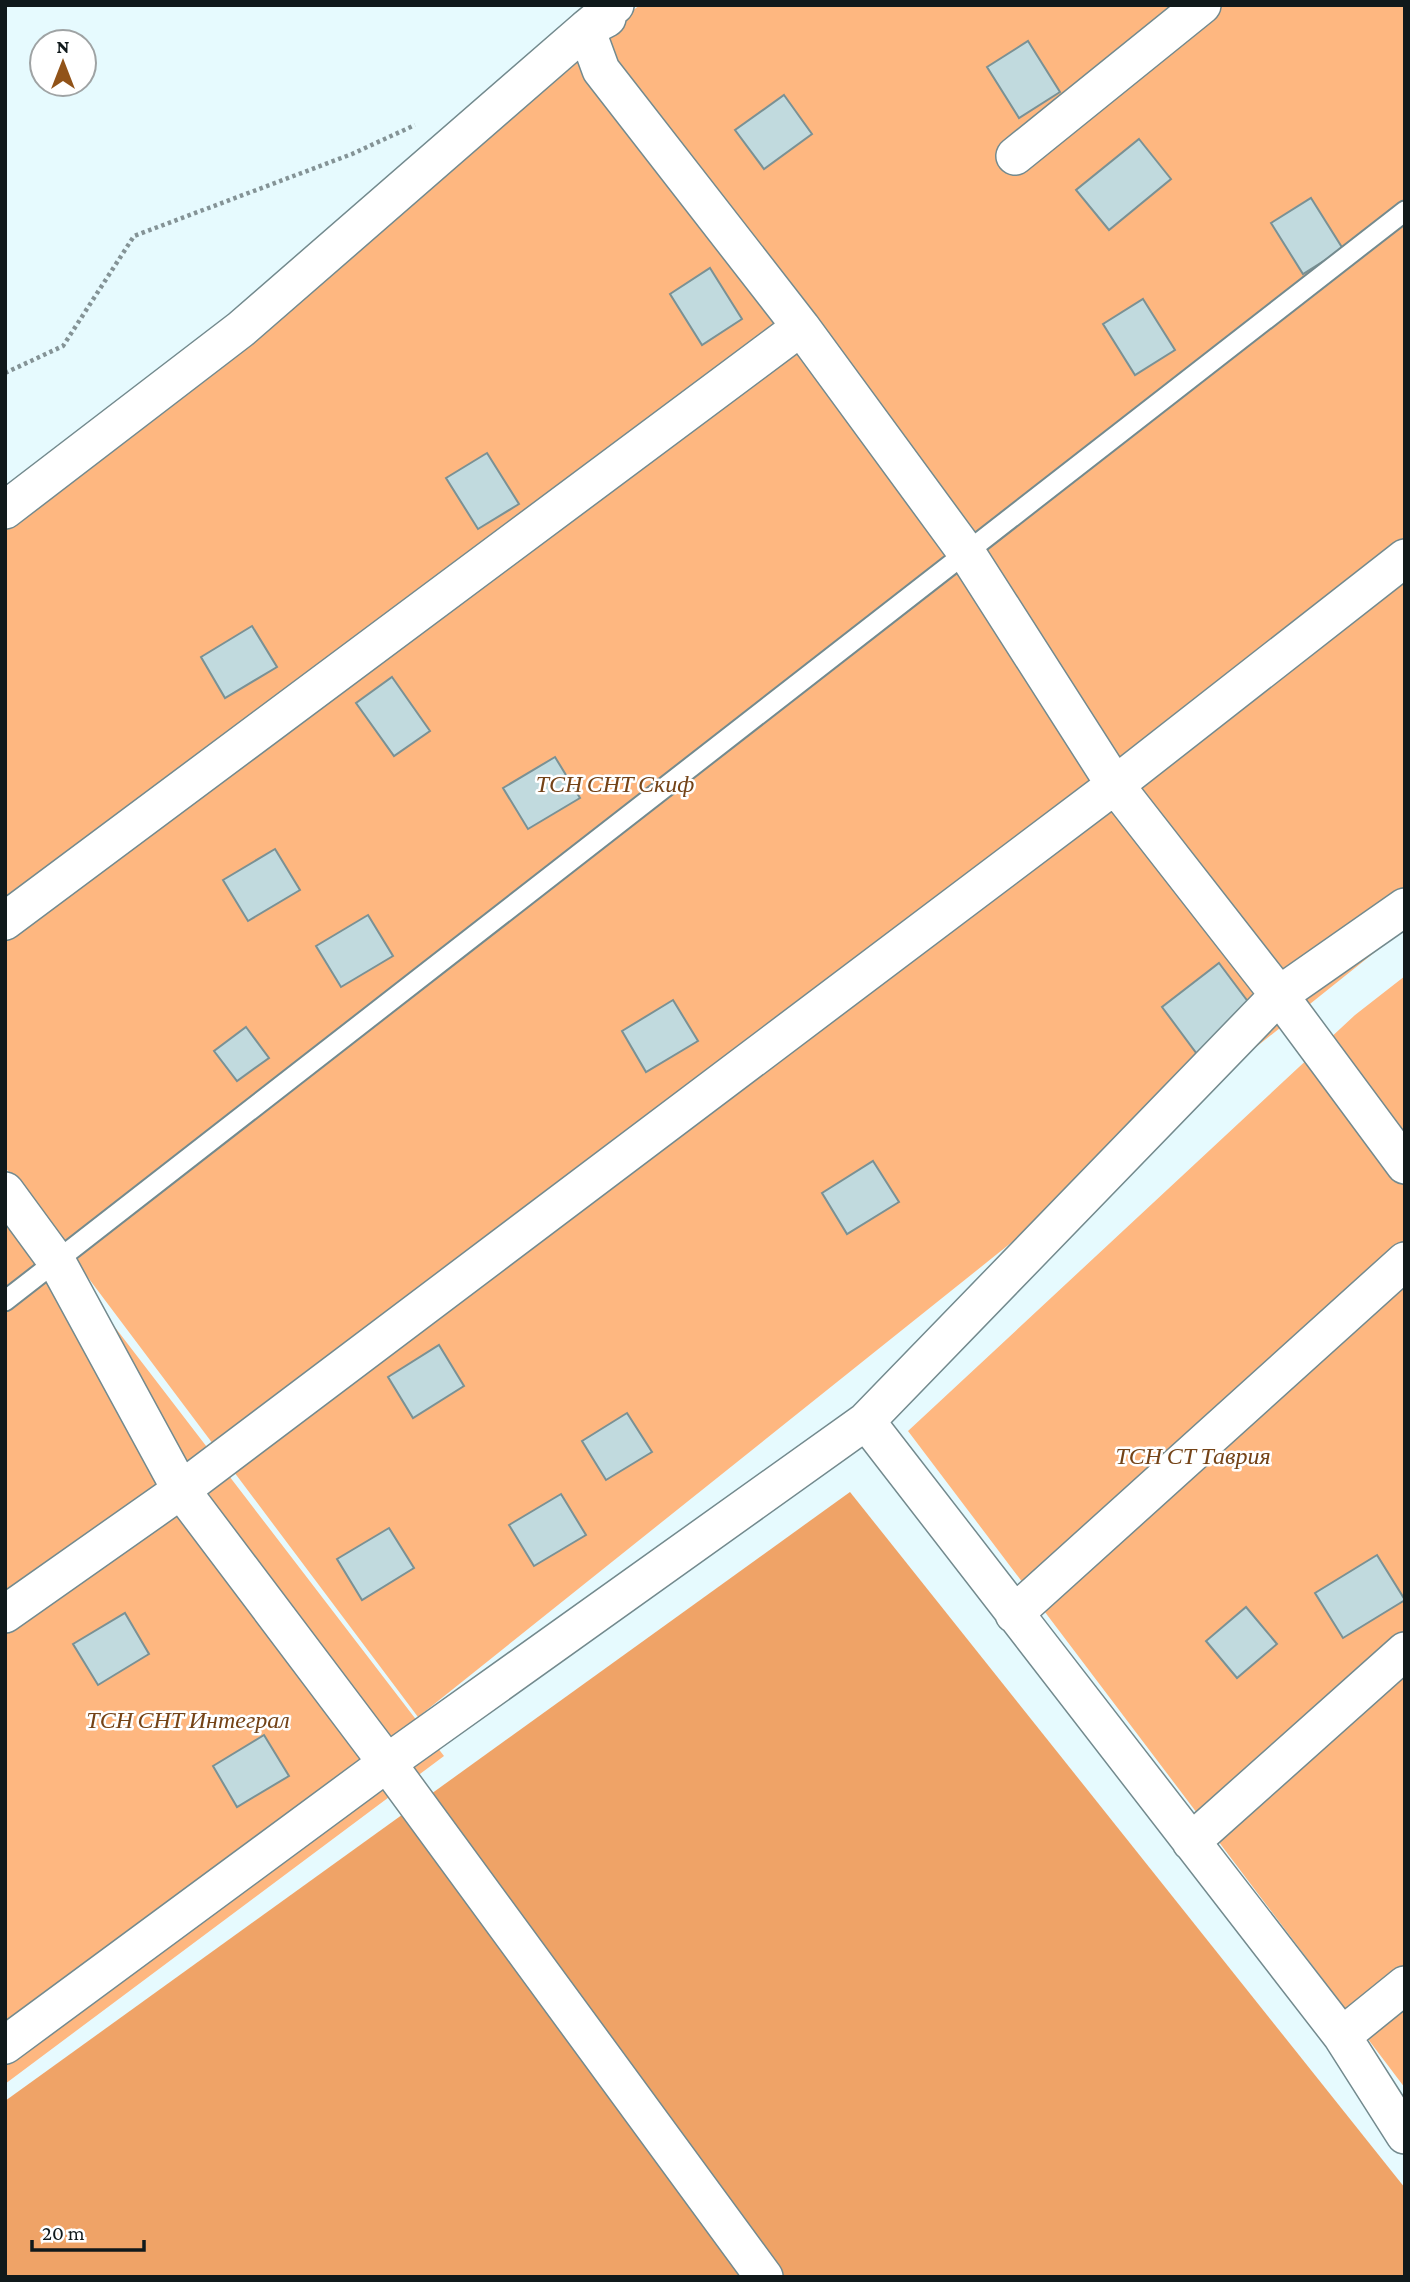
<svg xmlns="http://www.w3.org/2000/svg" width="1410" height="2282" font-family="'Crimson Pro',serif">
	<rect width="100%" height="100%" fill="#e6fafe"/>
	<!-- green -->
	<path fill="#feb780" d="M 640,5 L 1405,5 L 1405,928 L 418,1717 L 5,1167 L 5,486 Z
		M 1405,976 L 1405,2088 L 908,1431 L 1355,1015 Z
		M 5,1184 L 444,1756 L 5,2084 Z"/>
	<!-- forest -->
	<path fill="#efa367" d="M 850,1492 L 1405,2188 L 1405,2277 L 5,2277 L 5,2101 Z"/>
	<!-- building -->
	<path fill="#c1dade" stroke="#7a9194" stroke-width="2" d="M 1028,41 L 1060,92 L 1019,118 L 987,67 Z
		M 784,95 L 812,134 L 764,169 L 735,130 Z
		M 1139,139 L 1171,179 L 1109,230 L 1076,190 Z
		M 1311,198 L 1343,249 L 1303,274 L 1271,223 Z
		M 710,268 L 742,319 L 702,345 L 670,294 Z
		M 1143,299 L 1175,350 L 1135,375 L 1103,324 Z
		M 487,453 L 519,504 L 478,529 L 446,478 Z
		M 252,626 L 277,667 L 225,698 L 201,657 Z
		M 392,677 L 430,731 L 394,756 L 356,703 Z
		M 555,757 L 580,798 L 528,829 L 503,788 Z
		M 275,849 L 300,890 L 248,921 L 223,880 Z
		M 368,915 L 393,956 L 341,987 L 316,946 Z
		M 1219,963 L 1255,1011 L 1197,1054 L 1162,1007 Z
		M 673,1000 L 698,1041 L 646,1072 L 622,1031 Z
		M 246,1027 L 269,1058 L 237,1081 L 214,1051 Z
		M 873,1161 L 899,1202 L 847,1234 L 822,1193 Z
		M 439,1345 L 464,1386 L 413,1418 L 388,1377 Z
		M 627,1413 L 652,1452 L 606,1480 L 582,1441 Z
		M 561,1494 L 586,1535 L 534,1566 L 509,1525 Z
		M 389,1528 L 414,1568 L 362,1600 L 337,1559 Z
		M 1377,1555 L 1405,1600 L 1343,1638 L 1315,1593 Z
		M 1246,1607 L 1277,1644 L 1237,1678 L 1206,1641 Z
		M 125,1613 L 149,1654 L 98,1685 L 73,1644 Z
		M 264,1735 L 289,1776 L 237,1807 L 213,1766 Z"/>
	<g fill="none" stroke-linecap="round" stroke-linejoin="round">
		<defs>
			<path id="service" d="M 5,1301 L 1405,211"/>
			<path id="minor" d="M 615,5 L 586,29 L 601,70 L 801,327 L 966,552 L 1115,785 L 1279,995 L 1405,1165
				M 1015,156 L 1202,5
				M 5,510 L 241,329 L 586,29 L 607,18
				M 5,921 L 801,327
				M 5,1191 L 57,1262 L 181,1490 L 387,1763 L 764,2277
				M 866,1421 L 1342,2036 L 1405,2135
				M 5,1614 L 181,1490 L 1115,785 L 1405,558
				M 1014,1614 L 1405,1261
				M 1191,1842 L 1405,1651
				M 1342,2036 L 1405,1985
				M 5,2045 L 387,1763 L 866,1421 L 1279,995 L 1405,907"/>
		</defs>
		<!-- service casing -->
		<use href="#service" stroke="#738a8e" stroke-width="23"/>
		<!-- minor casing -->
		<use href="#minor" stroke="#738a8e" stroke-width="40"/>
		<!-- path -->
		<path stroke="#849396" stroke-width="4.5" stroke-dasharray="3.5 3.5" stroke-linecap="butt" d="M 5,373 L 63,346 L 134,236 L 352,154 L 415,125"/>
		<!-- service -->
		<use href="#service" stroke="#fff" stroke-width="19"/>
		<!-- minor -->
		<use href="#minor" stroke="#fff" stroke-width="37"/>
	</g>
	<g text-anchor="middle" stroke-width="5" stroke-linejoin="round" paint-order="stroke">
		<!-- park labels -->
		<g font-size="24" font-style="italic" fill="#744317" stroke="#fff">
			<text x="615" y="792">ТСН СНТ Скиф</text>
			<text x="1193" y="1464">ТСН СТ Таврия</text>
			<text x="188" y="1728">ТСН СНТ Интеграл</text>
		</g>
	</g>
	<!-- border -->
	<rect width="1410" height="2282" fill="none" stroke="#10191b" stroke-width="14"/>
	<!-- north arrow -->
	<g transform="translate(63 63)"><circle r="33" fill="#ffffff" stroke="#9fa3a4" stroke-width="2"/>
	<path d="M0-5L12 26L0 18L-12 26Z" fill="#915319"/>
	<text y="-10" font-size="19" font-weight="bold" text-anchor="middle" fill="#10191b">N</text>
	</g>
	<!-- scale -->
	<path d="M32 2240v10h112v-10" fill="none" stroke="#10191b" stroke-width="3.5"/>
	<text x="42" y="2240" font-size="21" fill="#10191b" stroke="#ffffff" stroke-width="5" paint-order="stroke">20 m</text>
</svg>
